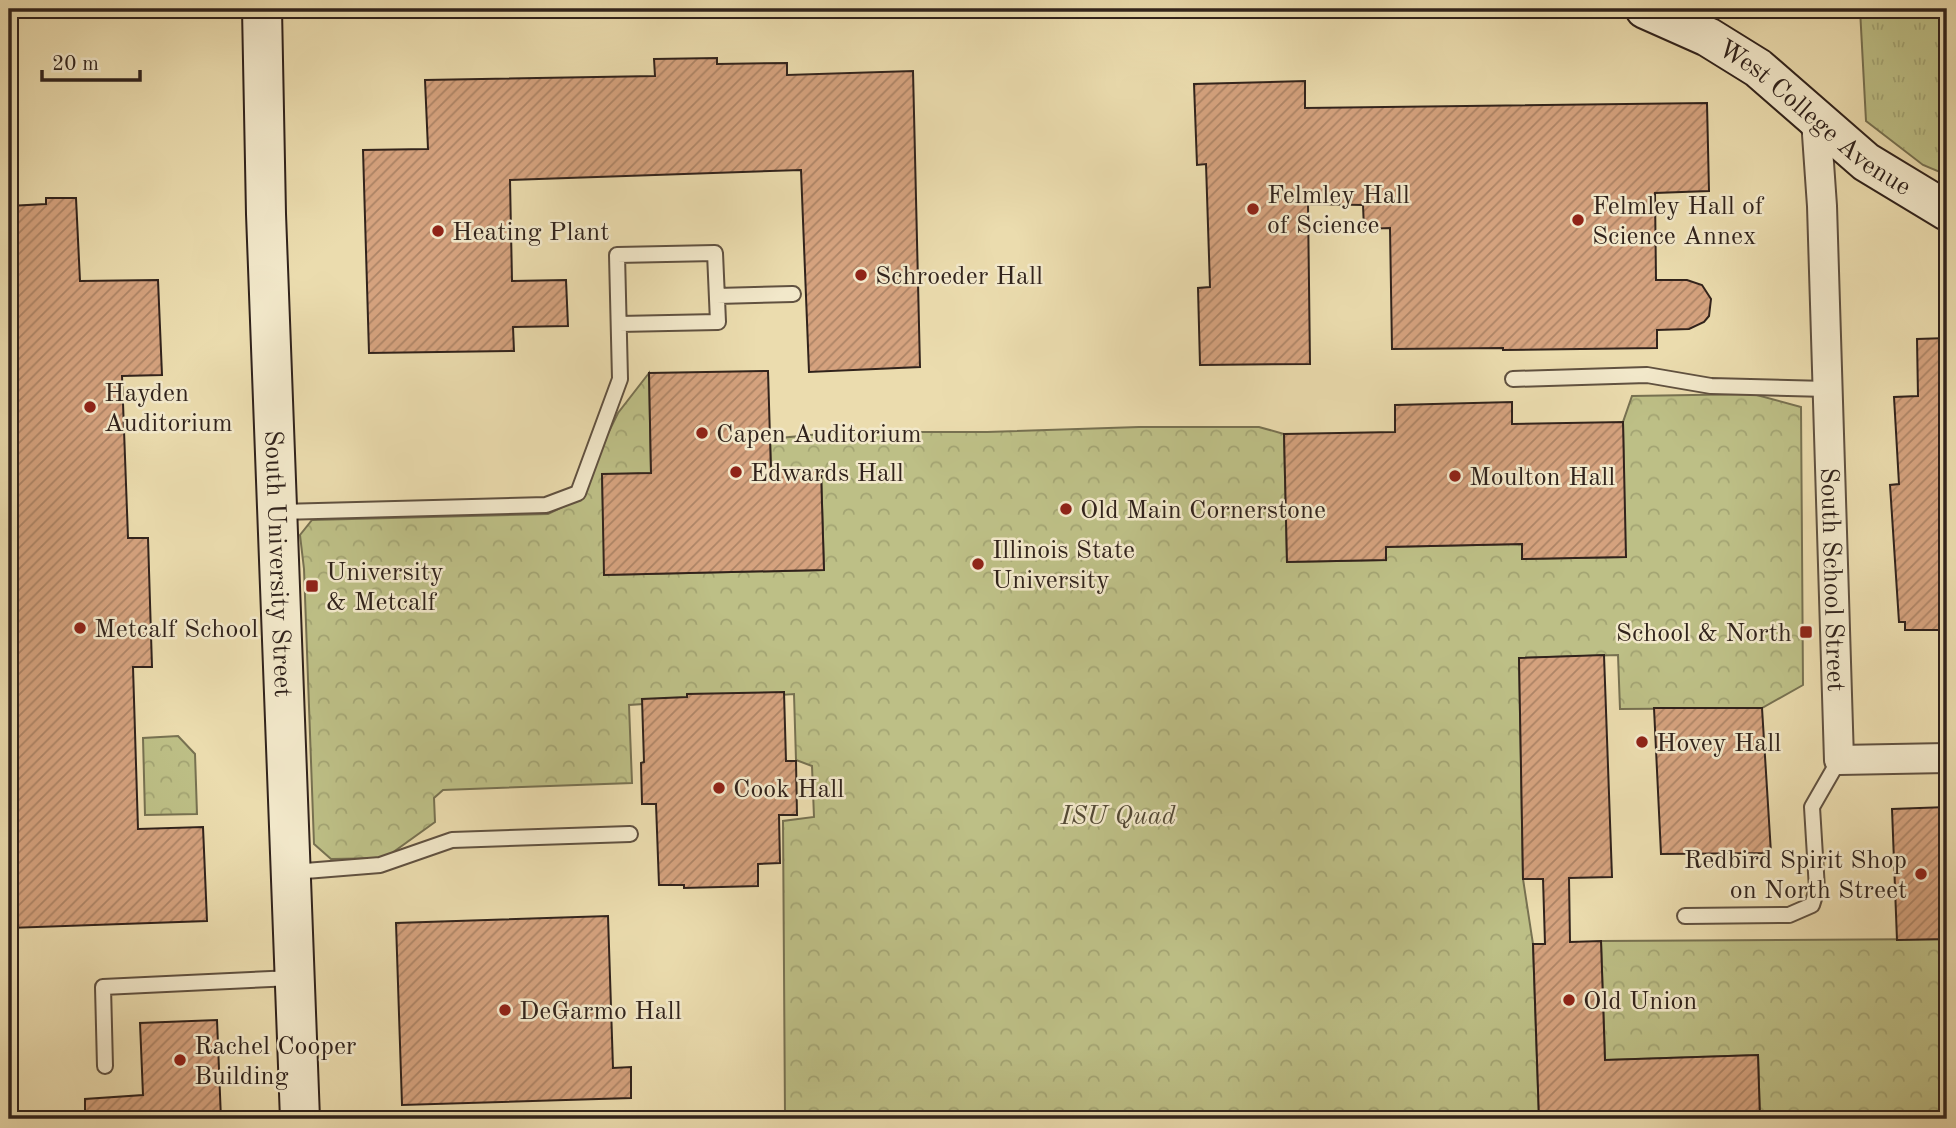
<svg xmlns="http://www.w3.org/2000/svg" width="1956" height="1128" font-family="'Old Standard TT',serif">
	<defs>
		<pattern id="grass-tufts" width="24" height="20" patternUnits="userSpaceOnUse" patternTransform="scale(1.75)"><rect width="24" height="20" fill="#bdbf86"/><path d="M3 7l-1-3M5 7V3M7 7l1-3M15 17l-1-3M17 17v-4M19 17l1-3" fill="none" stroke="#a3a473"/></pattern>
		<pattern id="park-crowns" width="20" height="18" patternUnits="userSpaceOnUse" patternTransform="scale(1.75)"><rect width="20" height="18" fill="#bdbf86"/><path d="M2 6a3 3 0 1 1 6 0M12 15a3 3 0 1 1 6 0" fill="none" stroke="#a3a473"/></pattern>
		<pattern id="building-hatch" width="6" height="6" patternUnits="userSpaceOnUse" patternTransform="scale(1.75)"><rect width="6" height="6" fill="#d5a27e"/><path d="M-1 1l2-2M0 6l6-6M5 7l2-2" fill="none" stroke="#ad8466"/></pattern>
	</defs>
	<rect width="100%" height="100%" fill="#ebdcae"/>
	<filter id="stains"><feTurbulence type="fractalNoise" baseFrequency=".00286" numOctaves="4"/><feColorMatrix values="0 0 0 0 .2 0 0 0 0 .09 0 0 0 0 .02 0 0 0 .5 -.17"/></filter>
	<radialGradient id="worn" r=".72"><stop offset=".6" stop-color="#630" stop-opacity="0"/><stop offset="1" stop-color="#630" stop-opacity=".3"/></radialGradient>
	<!-- grass -->
	<path fill="url(#grass-tufts)" stroke="#777151" stroke-width="2" d="M 1860,9 L 1947,9 L 1947,175 L 1923,165 L 1866,121 Z"/>
	<!-- park -->
	<path fill="url(#park-crowns)" stroke="#777151" stroke-width="2" d="M 649,373 L 651,473 L 602,475 L 605,575 L 824,570 L 821,470 L 771,472 L 770,439 L 841,432 L 987,432 L 1139,427 L 1259,427 L 1284,434 L 1287,562 L 1386,560 L 1386,547 L 1522,544 L 1523,559 L 1625,557 L 1623,422 L 1632,396 L 1753,394 L 1801,407 L 1803,685 L 1762,708 L 1620,709 L 1618,655 L 1519,658 L 1523,879 L 1533,944 L 1539,1119 L 824,1119 L 823,1117 L 785,1117 L 783,821 L 814,817 L 812,766 L 796,760 L 794,694 L 629,705 L 632,783 L 443,790 L 434,798 L 435,822 L 385,858 L 331,859 L 314,844 L 304,569 L 300,535 L 312,520 L 548,514 L 575,501 L 618,413 Z
		M 178,736 L 195,754 L 197,814 L 145,815 L 143,738 Z
		M 1947,939 L 1947,1119 L 1760,1119 L 1758,1055 L 1605,1060 L 1601,941 Z"/>
	<!-- building -->
	<path fill="url(#building-hatch)" stroke="#31231c" stroke-width="2" d="M 717,58 L 717,64 L 787,63 L 787,75 L 913,71 L 920,367 L 809,372 L 801,170 L 510,180 L 512,281 L 566,280 L 568,326 L 513,327 L 514,351 L 369,353 L 363,150 L 428,149 L 425,80 L 655,76 L 654,59 Z
		M 1305,81 L 1305,108 L 1707,103 L 1709,191 L 1655,193 L 1656,280 L 1687,280 L 1702,285 L 1711,299 L 1709,316 L 1704,322 L 1689,329 L 1657,330 L 1657,348 L 1503,350 L 1503,348 L 1392,349 L 1390,228 L 1364,229 L 1363,205 L 1308,204 L 1310,364 L 1200,365 L 1198,288 L 1210,287 L 1206,164 L 1197,165 L 1194,84 Z
		M 46,198 L 76,198 L 80,281 L 158,280 L 162,375 L 122,376 L 128,538 L 148,538 L 152,667 L 133,667 L 138,829 L 203,827 L 207,921 L 9,928 L 9,589 L 14,589 L 9,351 L 9,206 L 46,204 Z
		M 1947,338 L 1947,630 L 1905,630 L 1905,622 L 1899,622 L 1890,485 L 1899,484 L 1894,397 L 1918,396 L 1917,339 Z
		M 768,371 L 771,471 L 821,470 L 824,570 L 604,575 L 602,474 L 651,473 L 649,373 Z
		M 1512,402 L 1512,424 L 1623,422 L 1626,557 L 1522,559 L 1522,544 L 1386,547 L 1386,560 L 1287,562 L 1284,434 L 1395,432 L 1395,405 Z
		M 1604,655 L 1612,877 L 1569,878 L 1570,942 L 1601,941 L 1605,1060 L 1758,1055 L 1760,1119 L 1539,1119 L 1533,944 L 1545,944 L 1543,879 L 1523,879 L 1519,658 Z
		M 784,692 L 786,761 L 796,761 L 797,815 L 779,815 L 780,863 L 758,864 L 758,886 L 684,888 L 684,885 L 659,885 L 656,804 L 642,804 L 641,763 L 644,762 L 642,699 L 687,697 L 687,694 Z
		M 1654,708 L 1762,708 L 1771,853 L 1661,854 Z
		M 1947,807 L 1947,939 L 1897,940 L 1892,809 Z
		M 608,916 L 613,1068 L 631,1067 L 631,1098 L 402,1105 L 396,923 Z
		M 217,1020 L 221,1119 L 85,1119 L 85,1099 L 143,1095 L 140,1023 Z"/>
	<g fill="none" stroke-linecap="round" stroke-linejoin="round">
		<defs>
			<path id="lane" d="M 717,296 L 793,294
				M 1513,379 L 1647,375 L 1711,386 L 1827,389
				M 280,512 L 546,505 L 578,493 L 620,379 L 617,255 L 715,253 L 718,322 L 619,324
				M 293,872 L 380,865 L 452,840 L 630,834
				M 1685,916 L 1789,915 L 1812,905 L 1817,889 L 1812,807 L 1839,760
				M 105,1066 L 103,987 L 293,978"/>
			<g id="street">
				<path id="s1" d="M 1816,120 L 1822,206 L 1839,760 L 1947,758"/>
			</g>
			<g id="secondary">
				<path id="s2" d="M 262,9 L 266,214 L 300,1119"/>
				<path id="s3" d="M 1645,9 L 1708,37 L 1758,68 L 1866,162 L 1947,211"/>
			</g>
		</defs>
		<!-- lane casing -->
		<use href="#lane" stroke="#605140" stroke-width="18"/>
		<!-- street casing -->
		<use href="#street" stroke="#605140" stroke-width="32"/>
		<!-- secondary casing -->
		<use href="#secondary" stroke="#31231c" stroke-width="42"/>
		<!-- lane -->
		<use href="#lane" stroke="#f2e8ca" stroke-width="14"/>
		<!-- street -->
		<use href="#street" stroke="#f2e8ca" stroke-width="28"/>
		<!-- secondary -->
		<use href="#secondary" stroke="#f2e8ca" stroke-width="38"/>
	</g>
	<!-- markers -->
	<g fill="#8f2418" stroke="#f2e8ca" stroke-width="2.5">
		<circle cx="1253" cy="209" r="7"/>
		<circle cx="1578" cy="220" r="7"/>
		<circle cx="438" cy="231" r="7"/>
		<circle cx="861" cy="275" r="7"/>
		<circle cx="90" cy="407" r="7"/>
		<circle cx="702" cy="433" r="7"/>
		<circle cx="736" cy="472" r="7"/>
		<circle cx="1455" cy="476" r="7"/>
		<circle cx="1066" cy="509" r="7"/>
		<circle cx="978" cy="564" r="7"/>
		<rect x="305" y="579" width="14" height="14" rx="3.5"/>
		<circle cx="80" cy="628" r="7"/>
		<rect x="1799" y="625" width="14" height="14" rx="3.5"/>
		<circle cx="1642" cy="742" r="7"/>
		<circle cx="719" cy="788" r="7"/>
		<circle cx="1921" cy="874" r="7"/>
		<circle cx="1569" cy="1000" r="7"/>
		<circle cx="505" cy="1010" r="7"/>
		<circle cx="180" cy="1060" r="7"/>
	</g>
	<g text-anchor="middle" stroke-width="5" stroke-linejoin="round" paint-order="stroke">
		<!-- street labels -->
		<g font-size="26" fill="#31231c" stroke="#f2e8ca">
			<text dy="9" stroke="none"><textPath href="#s3" startOffset="203">West College Avenue</textPath></text>
			<text dy="9" stroke="none"><textPath href="#s2" startOffset="555">South University Street</textPath></text>
			<text dy="9" stroke="none"><textPath href="#s1" startOffset="460">South School Street</textPath></text>
		</g>
		<!-- poi labels -->
		<g font-size="26" fill="#31231c" stroke="#f2e8ca" text-anchor="start">
			<text x="1267" y="203">Felmley Hall<tspan x="1267" dy="30">of Science</tspan></text>
			<text x="1592" y="214">Felmley Hall of<tspan x="1592" dy="30">Science Annex</tspan></text>
			<text x="452" y="240">Heating Plant</text>
			<text x="875" y="284">Schroeder Hall</text>
			<text x="104" y="401">Hayden<tspan x="104" dy="30">Auditorium</tspan></text>
			<text x="716" y="442">Capen Auditorium</text>
			<text x="750" y="481">Edwards Hall</text>
			<text x="1469" y="485">Moulton Hall</text>
			<text x="1080" y="518">Old Main Cornerstone</text>
			<text x="992" y="558">Illinois State<tspan x="992" dy="30">University</tspan></text>
			<text x="326" y="580">University<tspan x="326" dy="30">&amp; Metcalf</tspan></text>
			<text x="94" y="637">Metcalf School</text>
			<text x="1792" y="641" text-anchor="end">School &amp; North</text>
			<text x="1656" y="751">Hovey Hall</text>
			<text x="733" y="797">Cook Hall</text>
			<text x="1907" y="868" text-anchor="end">Redbird Spirit Shop<tspan x="1907" dy="30">on North Street</tspan></text>
			<text x="1583" y="1009">Old Union</text>
			<text x="519" y="1019">DeGarmo Hall</text>
			<text x="194" y="1054">Rachel Cooper<tspan x="194" dy="30">Building</tspan></text>
		</g>
		<!-- park labels -->
		<g font-size="26" font-style="italic" fill="#544a36" stroke="#f2e8ca">
			<text x="1118" y="824">ISU Quad</text>
		</g>
	</g>
	<!-- margin -->
	<rect width="1956" height="1128" fill="none" stroke="#ebdcae" stroke-width="35"/>
	<rect x="10" y="10" width="1935" height="1107" fill="none" stroke="#31231c" stroke-width="3.5"/>
	<rect x="18" y="18" width="1921" height="1093" fill="none" stroke="#31231c" stroke-width="2"/>
	<!-- scale -->
	<path d="M42 70v10h98v-10" fill="none" stroke="#31231c" stroke-width="3.5"/>
	<text x="52" y="70" font-size="21" fill="#31231c" stroke="#f2e8ca" stroke-width="5" paint-order="stroke">20 m</text>
	<rect width="100%" height="100%" filter="url(#stains)"/>
	<rect width="100%" height="100%" fill="url(#worn)"/>
</svg>
